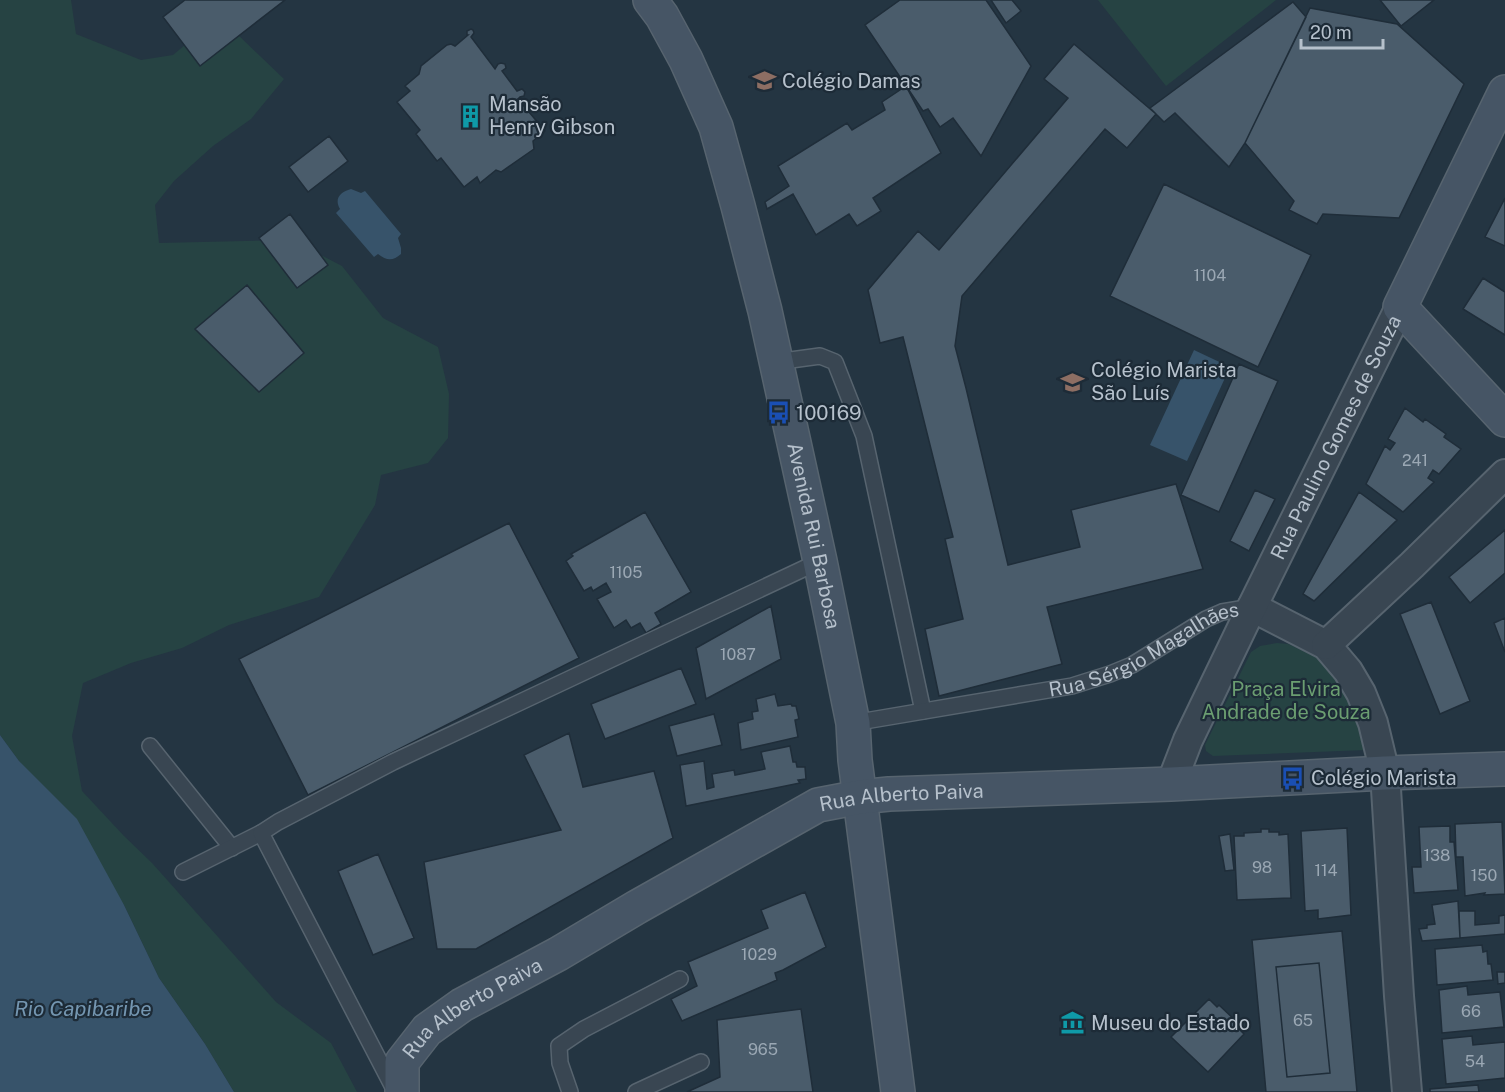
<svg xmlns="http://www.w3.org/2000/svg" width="1505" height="1092" font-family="'Public Sans',sans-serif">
	<rect width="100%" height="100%" fill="#243542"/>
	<!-- green -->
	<path fill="#264343" d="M 0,0 L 71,0 L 76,34 L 141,60 L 173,55 L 205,28 L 235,32 L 284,79 L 251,119 L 213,146 L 174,181 L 155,205 L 159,243 L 292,240 L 342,266 L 383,318 L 438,347 L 449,394 L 448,438 L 428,463 L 381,475 L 375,505 L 319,597 L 229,625 L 182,648 L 131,663 L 83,683 L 72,736 L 82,791 L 124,836 L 152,863 L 276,1002 L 331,1043 L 357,1092 L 234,1092 L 205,1044 L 159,978 L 124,905 L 0,735 Z
		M 1098,0 L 1276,0 L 1166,86 Z
		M 1277,643 L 1288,644 L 1330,663 L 1369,737 L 1366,750 L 1213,756 L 1206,751 L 1205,745 L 1251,652 L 1260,646 Z"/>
	<!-- water -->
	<path fill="#37536a" d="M 351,189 L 361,193 L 365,191 L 401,234 L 398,238 L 401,248 L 401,254 C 393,261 387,261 378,254 L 374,257 L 336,213 L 340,209 C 334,199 340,192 351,189 Z
		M 1194,350 L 1230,367 L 1187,461 L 1150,445 Z
		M 0,735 L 19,761 L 77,819 L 124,905 L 159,978 L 205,1044 L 234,1092 L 0,1092 Z"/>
	<!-- building -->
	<path fill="#4a5c6b" stroke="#1f2d39" stroke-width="1.5" d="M 185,0 L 285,0 L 200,66 L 163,17 Z
		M 900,0 L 986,0 L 1031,66 L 981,156 L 953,118 L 940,127 L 928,109 L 923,111 L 865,25 Z
		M 991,0 L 1012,0 L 1021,11 L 1006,23 Z
		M 1380,0 L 1434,0 L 1401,26 Z
		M 1293,2 L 1306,17 L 1245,143 L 1229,167 L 1175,113 L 1164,122 L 1150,108 Z
		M 1310,8 L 1397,24 L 1464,84 L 1399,218 L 1323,214 L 1317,224 L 1289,210 L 1294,201 L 1245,143 Z
		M 471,29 L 473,30 L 474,33 L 471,37 L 495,69 L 498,64 L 501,63 L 505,64 L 506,68 L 502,71 L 517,91 L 522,89 L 525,92 L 524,96 L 520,97 L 518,99 L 545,131 L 533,141 L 534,149 L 501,172 L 496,170 L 480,183 L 477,177 L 464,187 L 441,158 L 437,161 L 416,134 L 420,130 L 397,102 L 410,91 L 405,86 L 419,74 L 421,66 L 447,45 L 451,44 L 455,46 L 468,35 L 467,35 L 467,31 Z
		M 1074,44 L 1156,114 L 1127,148 L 1105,129 L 962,296 L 955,346 L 966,388 L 1008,565 L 1080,547 L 1071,510 L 1176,484 L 1203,569 L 1047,607 L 1062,664 L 939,696 L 925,629 L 963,619 L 945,539 L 953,537 L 903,337 L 880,343 L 868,290 L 918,231 L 939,250 L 1068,98 L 1044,79 Z
		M 906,86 L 941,153 L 873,198 L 881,211 L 857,226 L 849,214 L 816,235 L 793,194 L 767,209 L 765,202 L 789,186 L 778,166 L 847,123 L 852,130 L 885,110 L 882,102 Z
		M 329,136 L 348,161 L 308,192 L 289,167 Z
		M 1164,184 L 1311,255 L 1258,367 L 1110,296 Z
		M 1505,198 L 1505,246 L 1485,237 Z
		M 290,214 L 328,265 L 297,288 L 259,238 Z
		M 1483,278 L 1505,292 L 1505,335 L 1463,309 Z
		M 247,285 L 304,353 L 259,392 L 195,329 Z
		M 1239,364 L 1278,381 L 1219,512 L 1181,495 Z
		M 1405,408 L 1423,422 L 1425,419 L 1446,434 L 1444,437 L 1461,449 L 1439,474 L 1433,470 L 1428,478 L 1434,482 L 1403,512 L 1366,484 L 1385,446 L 1390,450 L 1395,443 L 1388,439 Z
		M 1255,490 L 1275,499 L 1249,551 L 1230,541 Z
		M 1359,492 L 1397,520 L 1314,601 L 1303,594 Z
		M 645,512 L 691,592 L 655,613 L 661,624 L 646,633 L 640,623 L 631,628 L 626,620 L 614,628 L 597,599 L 611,592 L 606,583 L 593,591 L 591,587 L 584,591 L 566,561 L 573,556 L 571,554 Z
		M 509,523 L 579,658 L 308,795 L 239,659 Z
		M 1505,530 L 1505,573 L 1470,603 L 1449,577 Z
		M 1431,602 L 1470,701 L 1440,714 L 1400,614 Z
		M 771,606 L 781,659 L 706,699 L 696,648 Z
		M 1505,618 L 1505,652 L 1494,623 Z
		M 681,668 L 696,704 L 605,739 L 591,704 Z
		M 775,694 L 778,706 L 791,704 L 792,706 L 796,706 L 799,719 L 795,720 L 798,737 L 741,750 L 738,723 L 753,719 L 752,712 L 758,711 L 756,699 Z
		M 714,714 L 722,745 L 677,756 L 669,726 Z
		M 569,733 L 583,787 L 654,771 L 673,838 L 476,949 L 437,949 L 424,862 L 561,830 L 524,755 Z
		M 790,746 L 793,762 L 796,762 L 797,767 L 805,767 L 806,779 L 798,780 L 800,783 L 686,806 L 680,765 L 704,761 L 707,789 L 714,787 L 712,774 L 734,770 L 735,775 L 765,769 L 761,752 Z
		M 1502,822 L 1505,894 L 1484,895 L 1485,893 L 1465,896 L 1463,857 L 1456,857 L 1455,824 Z
		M 1450,826 L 1450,842 L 1454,842 L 1458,890 L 1414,893 L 1412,867 L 1421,867 L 1419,827 Z
		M 1347,828 L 1351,915 L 1318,919 L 1318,910 L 1305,911 L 1301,831 Z
		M 1261,829 L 1269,829 L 1269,832 L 1279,832 L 1279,835 L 1288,834 L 1291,898 L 1237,900 L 1234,836 L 1244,836 L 1244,833 L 1261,832 Z
		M 1230,834 L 1234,870 L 1225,871 L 1219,836 Z
		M 378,854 L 414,938 L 373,955 L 338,871 Z
		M 805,892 L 826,947 L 783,970 L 775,973 L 777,980 L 682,1021 L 671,999 L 697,986 L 688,962 L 768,928 L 761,910 Z
		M 1458,901 L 1460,938 L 1422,941 L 1419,929 L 1427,928 L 1427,925 L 1435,924 L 1432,905 Z
		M 1459,911 L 1475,911 L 1475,925 L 1499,923 L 1499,916 L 1505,915 L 1505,934 L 1460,938 Z
		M 1342,931 L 1357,1092 L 1266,1092 L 1252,940 Z
		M 1482,945 L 1483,952 L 1487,951 L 1488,964 L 1491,964 L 1493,980 L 1437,985 L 1435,949 Z
		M 1319,963 L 1330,1073 L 1287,1077 L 1276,967 Z
		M 1497,972 L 1505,972 L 1505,983 L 1498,984 Z
		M 1467,986 L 1468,995 L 1500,992 L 1504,1027 L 1442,1033 L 1439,990 Z
		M 1209,999 L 1217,1007 L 1219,1005 L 1238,1023 L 1236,1026 L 1244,1034 L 1208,1072 L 1171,1037 Z
		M 801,1009 L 813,1092 L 687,1092 L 720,1077 L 717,1020 Z
		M 1472,1036 L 1473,1045 L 1505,1042 L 1505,1078 L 1446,1084 L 1442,1039 Z
		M 1478,1085 L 1479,1092 L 1430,1092 L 1430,1089 Z"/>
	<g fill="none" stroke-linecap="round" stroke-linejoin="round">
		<defs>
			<g id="lane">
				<path d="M 776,362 L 820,356 L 835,362 L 864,436 L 923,711"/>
				<path id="s1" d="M 853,723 L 1072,686 L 1110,674 L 1132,665 L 1206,619 L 1222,612 L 1252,607"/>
				<path d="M 150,746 L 232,848"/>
				<path d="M 183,872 L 261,833"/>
				<path d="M 394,1089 L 261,833 L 278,822 L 393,762 L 820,561"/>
				<path d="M 570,1092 L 560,1063 L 559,1046 L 584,1029 L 680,979"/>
				<path d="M 636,1092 L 701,1062"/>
			</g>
			<g id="street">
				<path d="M 1252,607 L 1326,645 L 1348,671 L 1361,693 L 1373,723 L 1385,773 L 1399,996 L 1407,1092"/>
				<path d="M 1326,645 L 1412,565 L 1505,474"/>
				<path id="s2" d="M 1171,784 L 1188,740 L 1252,607 L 1400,307"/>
			</g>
			<g id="secondary">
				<path id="s3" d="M 650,0 L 662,16 L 686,60 L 716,127 L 738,206 L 765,311 L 820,561 L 853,723 L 855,760 L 898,1092"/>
				<path d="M 1505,92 L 1400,307 L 1505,420"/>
				<path id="s4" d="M 402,1092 L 402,1062 L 427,1030 L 462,1005 L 558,954 L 637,907 L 818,805 L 860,797 L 889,794 L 1171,784 L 1385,773 L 1505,769"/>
			</g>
		</defs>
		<!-- lane casing -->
		<use href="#lane" stroke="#57646f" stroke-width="18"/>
		<!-- street casing -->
		<use href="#street" stroke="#57646f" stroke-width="32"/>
		<!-- secondary casing -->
		<use href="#secondary" stroke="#57646f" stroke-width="36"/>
		<!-- lane -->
		<use href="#lane" stroke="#394652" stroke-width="15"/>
		<!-- street -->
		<use href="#street" stroke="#394652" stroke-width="28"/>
		<!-- secondary -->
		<use href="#secondary" stroke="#465565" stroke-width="33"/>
	</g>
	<!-- icons -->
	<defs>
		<symbol id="school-bare" viewBox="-9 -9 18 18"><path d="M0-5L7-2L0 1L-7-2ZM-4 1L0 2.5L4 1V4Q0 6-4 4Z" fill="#8d6e63" stroke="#1d2b37" stroke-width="2.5" paint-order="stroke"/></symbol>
		<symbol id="building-bare" viewBox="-9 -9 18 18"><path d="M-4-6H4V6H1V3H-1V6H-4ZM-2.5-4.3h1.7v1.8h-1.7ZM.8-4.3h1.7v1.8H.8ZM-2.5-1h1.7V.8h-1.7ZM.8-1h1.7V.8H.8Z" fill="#0f9aa8" stroke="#1d2b37" stroke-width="2.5" paint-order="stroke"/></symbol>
		<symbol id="bus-bare" viewBox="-9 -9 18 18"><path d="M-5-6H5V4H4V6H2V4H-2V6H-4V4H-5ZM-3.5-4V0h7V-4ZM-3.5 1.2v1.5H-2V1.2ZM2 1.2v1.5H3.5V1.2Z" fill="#1a4fb4" stroke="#1d2b37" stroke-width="2.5" paint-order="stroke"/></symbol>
		<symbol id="museum-bare" viewBox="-9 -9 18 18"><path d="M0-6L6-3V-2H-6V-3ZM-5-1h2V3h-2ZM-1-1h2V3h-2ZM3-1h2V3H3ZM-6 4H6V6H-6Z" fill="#0f9aa8" stroke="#1d2b37" stroke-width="2.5" paint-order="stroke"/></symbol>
	</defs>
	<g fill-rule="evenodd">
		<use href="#school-bare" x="748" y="64" width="33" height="33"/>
		<use href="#building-bare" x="454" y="100" width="33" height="33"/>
		<use href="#school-bare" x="1056" y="366" width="33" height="33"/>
		<use href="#bus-bare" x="762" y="396" width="33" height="33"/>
		<use href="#bus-bare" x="1276" y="762" width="33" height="33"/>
		<use href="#museum-bare" x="1056" y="1006" width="33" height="33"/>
	</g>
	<g text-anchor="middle" stroke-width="4.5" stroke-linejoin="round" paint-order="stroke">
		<!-- number labels -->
		<g font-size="16" fill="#9ba8b4">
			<text x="1210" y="281">1104</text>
			<text x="1415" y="466">241</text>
			<text x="626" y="578">1105</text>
			<text x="738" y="660">1087</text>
			<text x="1437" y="861">138</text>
			<text x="1262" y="873">98</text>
			<text x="1326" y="876">114</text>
			<text x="1484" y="881">150</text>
			<text x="759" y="960">1029</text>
			<text x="1471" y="1017">66</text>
			<text x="1303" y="1026">65</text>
			<text x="763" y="1055">965</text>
			<text x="1475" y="1067">54</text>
		</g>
		<!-- poi labels -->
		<g font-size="20" fill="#b6c1cc" stroke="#1d2b37" text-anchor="start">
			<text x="782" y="88">Colégio Damas</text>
			<text x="489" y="111">Mansão<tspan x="489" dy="23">Henry Gibson</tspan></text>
			<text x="1091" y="377">Colégio Marista<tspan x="1091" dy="23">São Luís</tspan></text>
			<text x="796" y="420">100169</text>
			<text x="1311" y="785">Colégio Marista</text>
			<text x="1091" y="1030">Museu do Estado</text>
		</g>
		<!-- street labels -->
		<g font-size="20" fill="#b6c1cc" stroke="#1d2b37">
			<text dy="7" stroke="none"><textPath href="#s2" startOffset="384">Rua Paulino Gomes de Souza</textPath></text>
			<text dy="7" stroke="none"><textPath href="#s3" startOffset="564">Avenida Rui Barbosa</textPath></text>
			<text dy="7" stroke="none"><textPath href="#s1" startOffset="303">Rua Sérgio Magalhães</textPath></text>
			<text dy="7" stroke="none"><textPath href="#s4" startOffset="606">Rua Alberto Paiva</textPath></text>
			<text dy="7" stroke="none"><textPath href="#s4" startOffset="120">Rua Alberto Paiva</textPath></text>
		</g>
		<!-- park labels -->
		<g font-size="20" fill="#6b9e71" stroke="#1d2b37">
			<text x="1286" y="696">Praça Elvira<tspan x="1286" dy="23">Andrade de Souza</tspan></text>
		</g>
		<!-- water labels -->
		<g font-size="21" font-style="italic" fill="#7496b1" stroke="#1d2b37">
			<text x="83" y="1016">Rio Capibaribe</text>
		</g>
	</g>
	<!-- scale -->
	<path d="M1301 39v9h82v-9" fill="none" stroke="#b6c1cc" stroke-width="3"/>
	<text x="1310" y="39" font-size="18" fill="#b6c1cc" stroke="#1d2b37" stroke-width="4.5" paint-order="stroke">20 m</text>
</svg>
